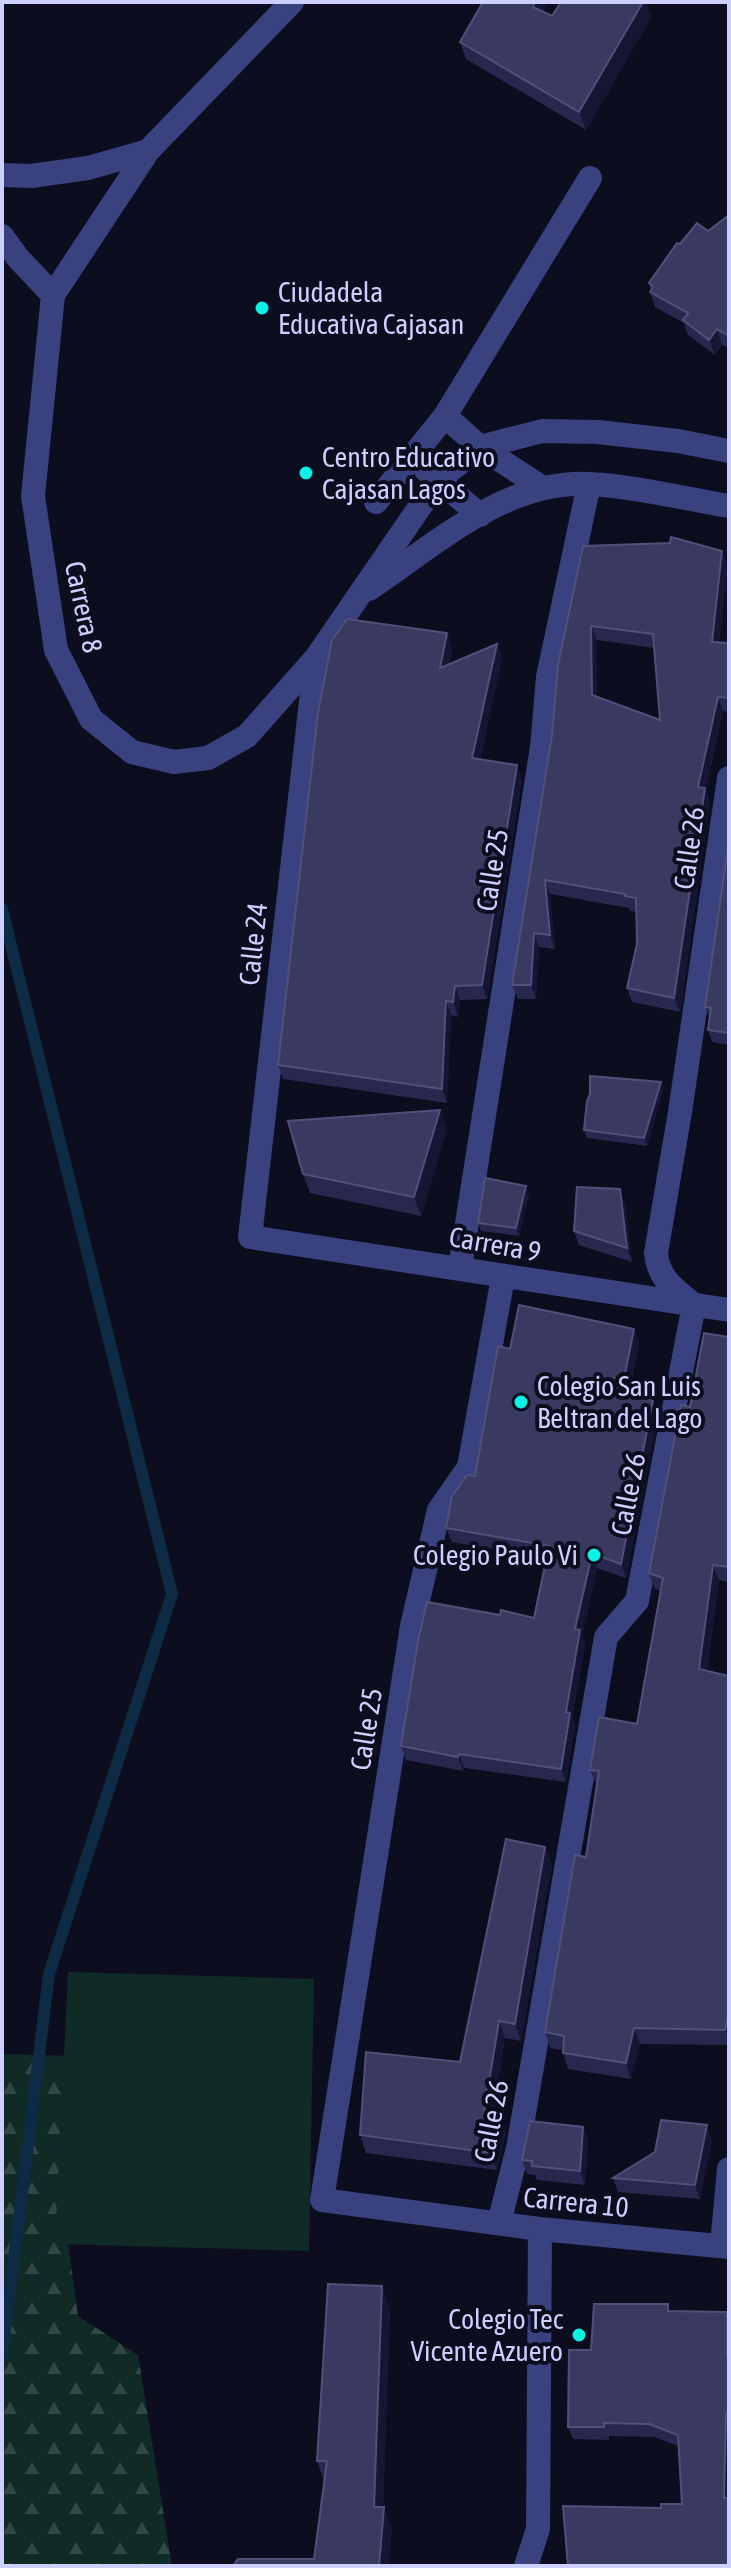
<svg xmlns="http://www.w3.org/2000/svg" width="731" height="2568" font-family="'Asap Condensed',sans-serif">
	<defs>
		<pattern id="forest-firs" width="22" height="20" patternUnits="userSpaceOnUse" patternTransform="scale(2)"><rect width="22" height="20" fill="#102a25"/><path d="M5 1l3.5 6h-7zM16 11l3.5 6h-7z" fill="#324846"/></pattern>
	</defs>
	<rect width="100%" height="100%" fill="#0d0d20"/>
	<!-- forest -->
	<path fill="url(#forest-firs)" d="M 2,2054 L 143,2058 L 67,2236 L 78,2316 L 138,2355 L 172,2566 L 2,2566 Z"/>
	<!-- garden -->
	<path fill="#102a25" d="M 68,1972 L 314,1979 L 309,2251 L 55,2244 Z"/>
	<g fill="none" stroke-linecap="round" stroke-linejoin="round">
		<!-- stream -->
		<path stroke="#0d2b44" stroke-width="12" d="M 2,909 L 172,1594 L 49,1974 L 2,2356"/>
		<!-- minor -->
		<path stroke="#39417e" stroke-width="24" d="M 148,151 L 53,295 L 33,496 L 56,650 L 91,719 L 132,752 L 174,762 L 208,758 L 247,736 L 316,658 L 439,479 L 480,447 L 542,431 L 598,432 L 678,441 L 729,451
			M 2,175 L 31,176 L 88,168 L 148,151 L 292,2
			M 2,236 L 18,258 L 53,295
			M 445,416 L 480,447 L 543,488
			M 426,470 L 480,515
			M 376,502 L 445,416 L 590,178
			M 369,589 C 435,545 506,479 590,484 C 633,486 686,499 729,506
			M 316,658 L 250,1237 L 729,1310
			M 460,1268 L 542,747 L 548,677 L 589,484
			M 503,1277 L 469,1467 L 439,1510 L 412,1626 L 322,2200 L 540,2229 L 729,2247
			M 499,2223 L 518,2148 L 606,1637 L 637,1601 L 694,1305 C 675,1289 658,1279 656,1253 L 680,1112 L 729,778
			M 722,2245 L 729,2169
			M 526,2566 L 538,2529 L 540,2229"/>
	</g>
	<!-- wall -->
	<path fill="#28274d" fill-rule="evenodd" d="M 544,12 L 552,16 L 652,16 L 586,130 L 466,59 L 460,42 Z
		M 729,215 L 729,348 L 722,345 L 715,355 L 688,335 L 684,323 L 655,307 L 650,292 L 651,289 L 649,283 L 680,244 L 708,231 Z
		M 583,546 L 728,565 L 719,642 L 729,643 L 729,712 L 723,711 L 706,789 L 710,802 L 680,1012 L 632,1002 L 627,988 L 637,944 L 636,912 L 630,911 L 629,908 L 550,894 L 555,949 L 539,947 L 536,999 L 518,999 L 512,985 ZM 597,640 L 654,648 L 660,720 L 597,697 Z
		M 447,633 L 452,648 L 449,664 L 497,644 L 502,658 L 480,760 L 522,779 L 487,999 L 460,1000 L 458,1017 L 451,1015 L 447,1103 L 283,1079 L 278,1065 Z
		M 729,840 L 729,1045 L 712,1042 L 708,1030 L 710,1019 L 705,1007 Z
		M 663,1090 L 647,1146 L 587,1138 L 584,1130 Z
		M 447,1129 L 421,1216 L 310,1193 L 303,1174 Z
		M 529,1193 L 519,1236 L 481,1231 L 478,1223 Z
		M 625,1203 L 632,1262 L 579,1245 L 574,1231 Z
		M 634,1329 L 639,1343 L 629,1395 L 653,1400 L 658,1414 L 626,1578 L 597,1568 L 582,1636 L 585,1644 L 572,1717 L 575,1726 L 566,1782 L 464,1768 L 463,1771 L 406,1760 L 401,1746 L 500,1615 L 534,1618 L 546,1559 L 452,1542 L 446,1528 L 475,1476 L 510,1349 Z
		M 729,1337 L 729,1582 L 719,1580 L 707,1671 L 729,1676 L 729,2045 L 640,2044 L 631,2079 L 568,2069 L 563,2053 L 563,2050 L 550,2048 L 545,2032 L 586,1857 L 597,1786 L 590,1770 L 637,1724 L 660,1591 L 655,1589 L 649,1573 L 690,1407 Z
		M 552,1864 L 521,2041 L 505,2038 L 493,2114 L 506,2132 L 497,2170 L 366,2153 L 360,2135 L 460,2062 Z
		M 583,2127 L 588,2141 L 585,2185 L 537,2180 L 535,2175 L 527,2174 L 522,2160 Z
		M 712,2140 L 700,2199 L 618,2192 L 613,2178 Z
		M 390,2308 L 383,2507 L 392,2529 L 324,2481 L 317,2461 Z
		M 670,2311 L 727,2312 L 729,2317 L 729,2566 L 661,2508 L 682,2504 L 678,2446 L 654,2437 L 609,2436 L 609,2440 L 573,2439 L 568,2427 L 591,2350 Z"/>
	<!-- shaded-wall -->
	<path fill="#161533" d="M 535,2 L 548,2 L 539,25 L 533,7 Z
		M 643,2 L 646,2 L 652,16 L 586,130 L 579,112 Z
		M 717,329 L 722,345 L 715,355 L 709,340 Z
		M 722,551 L 728,565 L 717,656 L 712,642 Z
		M 591,626 L 597,640 L 597,709 L 592,695 Z
		M 447,633 L 452,648 L 445,682 L 440,668 Z
		M 497,644 L 502,658 L 478,772 L 472,758 Z
		M 718,697 L 723,711 L 706,789 L 710,802 L 680,1012 L 674,998 L 698,787 Z
		M 517,765 L 522,779 L 487,999 L 482,985 Z
		M 545,880 L 550,894 L 555,949 L 550,935 Z
		M 534,933 L 539,947 L 536,999 L 531,985 Z
		M 455,986 L 460,1000 L 458,1017 L 453,1002 Z
		M 446,1001 L 451,1015 L 447,1103 L 442,1089 Z
		M 661,1082 L 663,1090 L 647,1146 L 644,1138 Z
		M 440,1110 L 447,1129 L 421,1216 L 414,1197 Z
		M 526,1186 L 529,1193 L 519,1236 L 516,1228 Z
		M 620,1189 L 625,1203 L 632,1262 L 627,1248 Z
		M 634,1329 L 639,1343 L 626,1408 L 621,1394 Z
		M 653,1400 L 658,1414 L 626,1578 L 621,1564 Z
		M 592,1554 L 597,1568 L 582,1636 L 585,1644 L 572,1717 L 575,1726 L 566,1782 L 561,1769 L 566,1712 L 575,1629 Z
		M 713,1565 L 719,1580 L 705,1685 L 699,1669 Z
		M 459,1754 L 464,1768 L 463,1771 L 458,1757 Z
		M 545,1847 L 552,1864 L 521,2041 L 515,2024 Z
		M 729,2012 L 729,2039 L 725,2030 Z
		M 499,2021 L 505,2038 L 491,2130 L 484,2113 Z
		M 634,2028 L 640,2044 L 631,2079 L 626,2063 Z
		M 499,2114 L 506,2132 L 497,2170 L 491,2153 Z
		M 707,2125 L 712,2140 L 700,2199 L 695,2185 Z
		M 583,2127 L 588,2141 L 585,2185 L 580,2171 Z
		M 382,2286 L 390,2308 L 382,2529 L 374,2507 Z
		M 727,2312 L 729,2317 L 729,2362 L 727,2355 Z
		M 726,2413 L 729,2421 L 729,2510 L 724,2498 Z
		M 384,2507 L 392,2529 L 389,2566 L 379,2566 Z"/>
	<!-- building -->
	<path fill="#3a3960" stroke="#515079" stroke-width="2" fill-rule="evenodd" d="M 483,2 L 535,2 L 533,7 L 552,16 L 561,2 L 643,2 L 579,112 L 460,42 Z
		M 729,215 L 729,336 L 717,329 L 709,340 L 683,320 L 688,313 L 650,292 L 653,287 L 649,283 L 677,243 L 680,244 L 697,223 L 708,231 Z
		M 671,537 L 722,551 L 712,642 L 729,643 L 729,698 L 718,697 L 698,787 L 705,788 L 674,998 L 627,988 L 637,944 L 636,898 L 625,896 L 625,894 L 545,880 L 550,935 L 534,933 L 531,985 L 512,985 L 552,735 L 558,665 L 583,546 L 670,543 ZM 591,626 L 653,634 L 660,720 L 592,695 Z
		M 347,619 L 447,633 L 440,668 L 497,644 L 472,758 L 517,765 L 482,985 L 455,986 L 453,1002 L 446,1001 L 442,1089 L 278,1065 L 318,713 L 332,640 Z
		M 729,840 L 729,1033 L 708,1030 L 711,1008 L 705,1007 Z
		M 590,1076 L 661,1082 L 644,1138 L 584,1130 L 587,1101 L 590,1094 Z
		M 440,1110 L 414,1197 L 303,1174 L 288,1121 Z
		M 485,1178 L 526,1186 L 516,1228 L 478,1223 Z
		M 577,1187 L 620,1189 L 627,1248 L 574,1231 Z
		M 519,1305 L 634,1329 L 621,1394 L 653,1400 L 621,1564 L 592,1554 L 575,1629 L 580,1630 L 566,1712 L 570,1713 L 561,1769 L 459,1754 L 458,1757 L 401,1746 L 418,1641 L 427,1602 L 500,1615 L 501,1610 L 534,1618 L 549,1546 L 446,1528 L 452,1496 L 467,1475 L 475,1476 L 498,1346 L 510,1349 Z
		M 704,1333 L 729,1337 L 729,1567 L 713,1565 L 699,1669 L 729,1676 L 729,2012 L 725,2030 L 634,2028 L 626,2063 L 563,2053 L 564,2036 L 545,2032 L 575,1855 L 586,1857 L 599,1771 L 590,1770 L 599,1717 L 637,1724 L 663,1578 L 649,1573 L 681,1405 L 690,1407 Z
		M 506,1839 L 545,1847 L 515,2024 L 499,2021 L 484,2113 L 499,2114 L 491,2153 L 360,2135 L 366,2052 L 460,2062 Z
		M 661,2120 L 707,2125 L 695,2185 L 613,2178 L 655,2152 Z
		M 530,2121 L 583,2127 L 580,2171 L 532,2166 L 532,2161 L 522,2160 Z
		M 328,2284 L 382,2286 L 374,2507 L 384,2507 L 379,2566 L 233,2566 L 238,2559 L 314,2559 L 327,2461 L 317,2461 Z
		M 594,2304 L 668,2304 L 668,2311 L 727,2312 L 727,2355 L 729,2355 L 729,2414 L 726,2413 L 724,2498 L 729,2498 L 729,2566 L 568,2566 L 563,2506 L 661,2508 L 661,2504 L 682,2504 L 678,2435 L 649,2424 L 604,2423 L 604,2427 L 568,2427 L 569,2350 L 591,2350 Z"/>
	<!-- markers -->
	<g fill="#05f2e5" stroke="#0d0d20" stroke-width="3">
		<circle cx="262" cy="308" r="8"/>
		<circle cx="306" cy="473" r="8"/>
		<circle cx="521" cy="1402" r="8"/>
		<circle cx="594" cy="1555" r="8"/>
		<circle cx="579" cy="2335" r="8"/>
	</g>
	<g text-anchor="middle" stroke-width="8" stroke-linejoin="round" paint-order="stroke">
		<!-- poi labels -->
		<g font-size="28" fill="#cdcffe" stroke="#0d0d20" text-anchor="start">
			<text x="278" y="302">Ciudadela<tspan x="278" dy="32">Educativa Cajasan</tspan></text>
			<text x="322" y="467">Centro Educativo<tspan x="322" dy="32">Cajasan Lagos</tspan></text>
			<text x="537" y="1396">Colegio San Luis<tspan x="537" dy="32">Beltran del Lago</tspan></text>
			<text x="578" y="1565" text-anchor="end">Colegio Paulo Vi</text>
			<text x="563" y="2329" text-anchor="end">Colegio Tec<tspan x="563" dy="32">Vicente Azuero</tspan></text>
		</g>
		<!-- street labels -->
		<g font-size="28" fill="#cdcffe" stroke="#0d0d20">
			<text transform="translate(84 607) rotate(78)" y="10">Carrera 8</text>
			<text transform="translate(689 848) rotate(-82)" y="10">Calle 26</text>
			<text transform="translate(492 870) rotate(-81)" y="10">Calle 25</text>
			<text transform="translate(253 944) rotate(-84)" y="10">Calle 24</text>
			<text transform="translate(495 1244) rotate(10)" y="10">Carrera 9</text>
			<text transform="translate(628 1494) rotate(-79)" y="10">Calle 26</text>
			<text transform="translate(366 1729) rotate(-81)" y="10">Calle 25</text>
			<text transform="translate(491 2121) rotate(-79)" y="10">Calle 26</text>
			<text transform="translate(576 2202) rotate(6)" y="10">Carrera 10</text>
		</g>
	</g>
	<!-- border -->
	<rect width="731" height="2568" fill="none" stroke="#cdcffe" stroke-width="8"/>
</svg>
